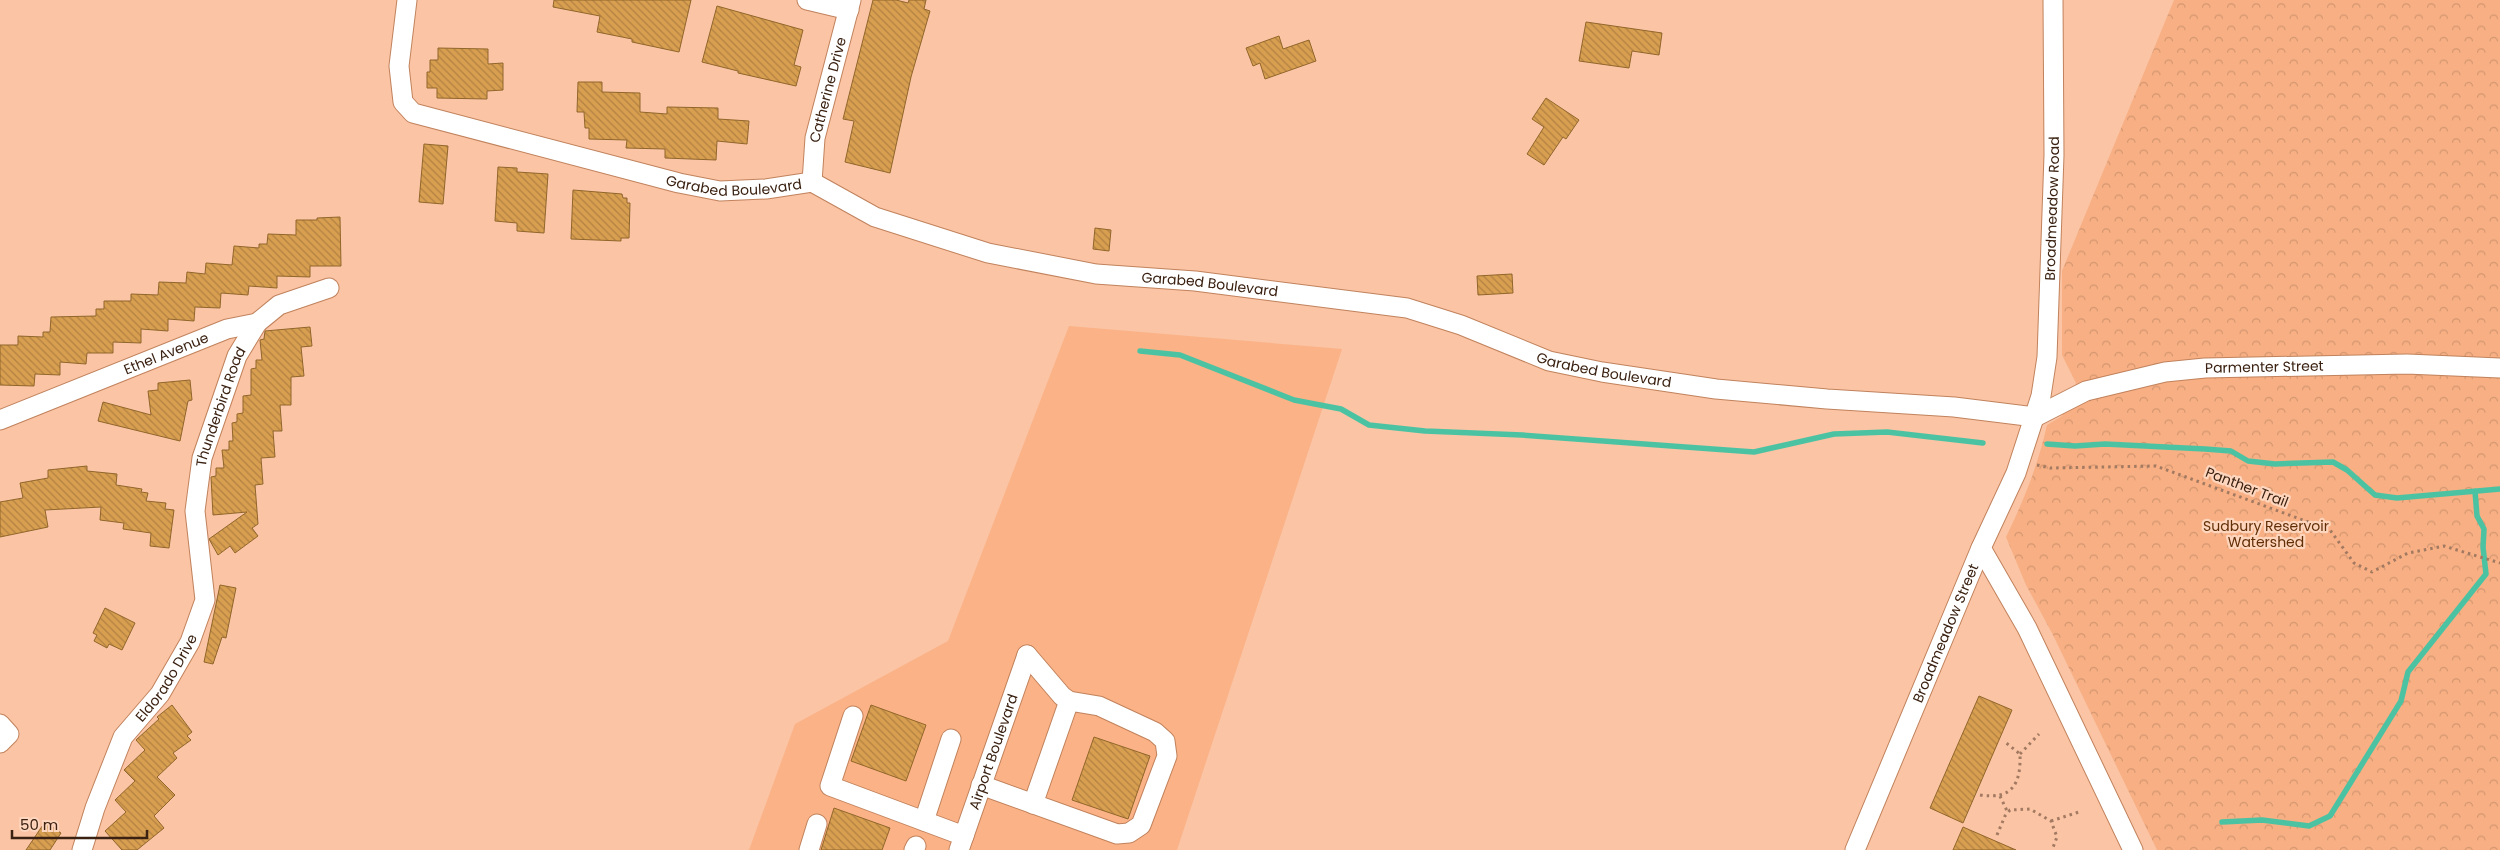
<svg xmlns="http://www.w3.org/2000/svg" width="2500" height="850" font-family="Poppins,sans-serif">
	<defs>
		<pattern id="forest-crowns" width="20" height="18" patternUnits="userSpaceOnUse" patternTransform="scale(1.25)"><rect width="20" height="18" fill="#f7af83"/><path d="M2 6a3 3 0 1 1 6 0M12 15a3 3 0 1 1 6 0" fill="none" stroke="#d49670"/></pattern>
		<pattern id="building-back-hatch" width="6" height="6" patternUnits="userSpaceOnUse" patternTransform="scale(1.25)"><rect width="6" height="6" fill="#d99f51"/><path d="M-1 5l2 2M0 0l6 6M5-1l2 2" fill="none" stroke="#b18142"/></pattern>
	</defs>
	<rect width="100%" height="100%" fill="#fac4a5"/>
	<!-- built -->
	<path fill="#fbb286" d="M 1069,326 L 1342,349 L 1177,850 L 749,850 L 795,724 L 948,641 Z"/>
	<!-- forest -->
	<path fill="url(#forest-crowns)" d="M 2174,0 L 2500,0 L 2500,850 L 2157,850 L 2053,635 L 2026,585 L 2006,537 C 2024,500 2038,465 2047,425 L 2062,416 L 2076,383 L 2062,355 L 2062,271 Z"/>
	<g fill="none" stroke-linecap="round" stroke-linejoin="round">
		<!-- stream -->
		<path stroke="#4bc3a2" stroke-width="5.5" d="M 1140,351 L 1180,355 L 1294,400 L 1341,409 L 1369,425 L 1425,431 L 1522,435 L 1754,452 L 1834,434 L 1887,432 L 1983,443
			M 2047,444 L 2075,446 L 2105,444 L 2205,449 L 2231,451 L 2248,461 L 2275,464 L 2333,462 L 2347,470 L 2375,495 L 2397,498 L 2500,489
			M 2222,822 L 2262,820 L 2309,826 L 2330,816 L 2401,701 L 2408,672 L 2486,574 L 2483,547 L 2484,529 L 2477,516 L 2475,491"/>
	</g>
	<!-- building -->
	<path fill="url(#building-back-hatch)" stroke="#91662a" d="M 554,0 L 691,0 L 679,52 L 632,42 L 632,39 L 597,32 L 600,16 L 553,7 Z
		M 873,0 L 896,0 L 908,3 L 909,0 L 926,0 L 924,9 L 930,11 L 911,77 L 890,173 L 845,162 L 854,121 L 843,119 Z
		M 717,6 L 803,30 L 794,65 L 801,67 L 796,86 L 738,73 L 738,71 L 702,62 Z
		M 1586,22 L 1662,33 L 1659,55 L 1632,51 L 1629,68 L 1579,61 Z
		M 1279,36 L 1283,49 L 1309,40 L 1316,61 L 1265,79 L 1260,63 L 1253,66 L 1246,48 Z
		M 438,48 L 488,49 L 488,64 L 503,63 L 503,90 L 487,91 L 487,99 L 437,98 L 437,88 L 427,88 L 427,72 L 430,72 L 430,60 L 438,60 Z
		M 578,82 L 602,82 L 602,92 L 640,93 L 640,112 L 667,114 L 667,107 L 718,108 L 718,119 L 749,121 L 747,144 L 717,141 L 716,160 L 665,158 L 665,149 L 626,148 L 627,140 L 589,139 L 589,128 L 585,128 L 584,112 L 577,112 Z
		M 1546,98 L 1579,120 L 1566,139 L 1563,137 L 1544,165 L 1527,154 L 1544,127 L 1532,119 Z
		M 424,144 L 448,146 L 443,204 L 419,202 Z
		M 498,167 L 517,168 L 517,172 L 548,174 L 544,233 L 517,231 L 517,223 L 495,221 Z
		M 573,190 L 622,194 L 623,198 L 627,198 L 627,203 L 630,203 L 629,238 L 621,238 L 621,241 L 571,239 Z
		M 340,217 L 341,266 L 310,266 L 310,277 L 277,276 L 277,288 L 249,286 L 248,295 L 221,293 L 220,308 L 195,307 L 194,321 L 168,319 L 168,331 L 141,329 L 141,343 L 113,342 L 113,353 L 87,353 L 86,364 L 60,362 L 60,375 L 35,374 L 34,386 L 0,385 L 0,345 L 18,345 L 18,336 L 43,337 L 43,332 L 50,332 L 51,317 L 96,316 L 96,309 L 104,309 L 104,301 L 131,301 L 131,294 L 158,295 L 159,282 L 186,283 L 187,272 L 205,274 L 206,263 L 232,265 L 234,246 L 259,248 L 259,244 L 267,244 L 268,234 L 296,235 L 296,220 L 317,220 L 317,218 Z
		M 1095,228 L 1111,230 L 1109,251 L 1093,249 Z
		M 1512,274 L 1513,293 L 1478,295 L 1477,276 Z
		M 310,327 L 312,346 L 301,347 L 304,376 L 291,377 L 291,405 L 280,405 L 282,431 L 273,431 L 275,457 L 261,458 L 263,484 L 255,485 L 258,524 L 252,528 L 258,536 L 235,553 L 230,546 L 218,555 L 209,539 L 247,512 L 213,515 L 211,477 L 216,476 L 216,468 L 224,468 L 222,450 L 229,450 L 229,441 L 233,441 L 232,423 L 237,422 L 237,414 L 243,413 L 243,396 L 251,395 L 251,369 L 256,368 L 256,360 L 262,360 L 260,340 L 264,339 L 265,331 Z
		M 190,380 L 192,400 L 188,401 L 180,441 L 98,421 L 103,402 L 151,415 L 148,391 L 158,390 L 158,383 Z
		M 87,466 L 87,471 L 117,474 L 116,485 L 142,489 L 141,492 L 148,493 L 146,501 L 166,503 L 165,509 L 174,510 L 169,548 L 150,546 L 151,533 L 123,529 L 124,523 L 100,520 L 101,507 L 45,510 L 48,527 L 0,537 L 0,502 L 23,498 L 20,483 L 48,478 L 48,470 Z
		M 220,585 L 236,588 L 226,638 L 222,637 L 213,664 L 204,662 Z
		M 105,608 L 135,623 L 122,650 L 109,644 L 107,648 L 94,641 L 97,635 L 93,633 Z
		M 1979,696 L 2012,710 L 1963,823 L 1930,808 Z
		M 172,705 L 192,732 L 187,736 L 191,740 L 173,753 L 177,758 L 157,777 L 175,795 L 154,816 L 164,828 L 137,850 L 122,850 L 105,831 L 126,812 L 115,800 L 135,781 L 124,770 L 145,750 L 136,740 L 159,719 L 157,717 Z
		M 871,705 L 926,725 L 906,781 L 851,761 Z
		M 1094,737 L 1150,756 L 1128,819 L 1072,800 Z
		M 834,808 L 890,828 L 882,850 L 821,850 Z
		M 45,822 L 61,833 L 50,850 L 26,850 Z
		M 1963,827 L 2016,850 L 1953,850 Z"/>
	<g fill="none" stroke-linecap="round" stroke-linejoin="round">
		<defs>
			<g id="minor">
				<path id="s1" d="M 407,0 L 399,66 L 403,102 L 413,113 L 679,183 L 720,191 L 766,189 L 812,182 L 875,217 L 988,253 L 1096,274 L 1195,281 L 1407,308 L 1461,325 L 1549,361 L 1602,372 L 1716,389 L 1827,399 L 1954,407 L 2035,417"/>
				<path d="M 807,0 L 849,10"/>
				<path id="s2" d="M 812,182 L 815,138 L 851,0"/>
				<path id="s3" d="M 2035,417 L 2086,391 L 2165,372 L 2205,368 L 2407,364 L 2500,368"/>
				<path id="s4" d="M 0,420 L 227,329 L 257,323 L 279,305 L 329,288"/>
				<path d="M 1981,548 L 2027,628 L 2133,850"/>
				<path d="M 853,716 L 830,786 L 964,836"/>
				<path d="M 0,724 L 9,734 L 0,743"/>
				<path d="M 981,785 L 1117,834 L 1129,833 L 1141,825 L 1167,756 L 1165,741 L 1155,732 L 1099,706 L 1069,701 L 1062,696 L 1027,655"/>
				<path d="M 1033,804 L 1069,701"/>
				<path d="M 924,821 L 951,739"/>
				<path id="s5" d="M 82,850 L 95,808 L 123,737 L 160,694 L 190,642 L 205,600 L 195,511 L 202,458 L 237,356 L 257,323"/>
				<path d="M 809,850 L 817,824"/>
				<path d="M 914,850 L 916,846"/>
				<path id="s6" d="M 959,850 L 1027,655"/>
				<path id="s7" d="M 1855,850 L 1981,548 L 2016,473 L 2041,396 L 2047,357 L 2054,155 L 2053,0"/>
			</g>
		</defs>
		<!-- minor casing -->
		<use href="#minor" stroke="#c1825c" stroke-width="21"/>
		<!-- path -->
		<path stroke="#a27961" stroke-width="3" stroke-dasharray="2.5 4" stroke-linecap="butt" d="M 2037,465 L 2050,468 L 2156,466 L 2330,530 L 2354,563 L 2372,572 L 2408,553 L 2444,546 L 2500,563
			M 2020,754 L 2039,734
			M 1980,795 C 2013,800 2021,783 2020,754 L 2005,742
			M 2000,796 L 2008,813
			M 2051,821 L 2079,812
			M 1997,835 L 2005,816 L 2010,810 L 2030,809 L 2051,821 L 2057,837 L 2052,850"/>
		<!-- minor -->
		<use href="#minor" stroke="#fff" stroke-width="19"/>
	</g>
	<g text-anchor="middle" stroke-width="4.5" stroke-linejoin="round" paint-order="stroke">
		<!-- street labels -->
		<g font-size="14" fill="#3a2111" stroke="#fed5bd">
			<text dy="5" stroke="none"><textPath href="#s2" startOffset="94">Catherine Drive</textPath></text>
			<text dy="5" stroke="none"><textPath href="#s1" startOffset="448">Garabed Boulevard</textPath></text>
			<text dy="5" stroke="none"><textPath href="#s7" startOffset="679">Broadmeadow Road</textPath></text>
			<text dy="5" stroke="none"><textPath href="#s1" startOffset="942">Garabed Boulevard</textPath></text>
			<text dy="5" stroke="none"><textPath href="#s4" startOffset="179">Ethel Avenue</textPath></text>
			<text dy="5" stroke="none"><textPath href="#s3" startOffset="238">Parmenter Street</textPath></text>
			<text dy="5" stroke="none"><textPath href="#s1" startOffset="1348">Garabed Boulevard</textPath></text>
			<text dy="5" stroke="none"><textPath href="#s5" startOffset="479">Thunderbird Road</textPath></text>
			<text transform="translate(2247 487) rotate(21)" y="5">Panther Trail</text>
			<text dy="5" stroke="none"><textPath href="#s7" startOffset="235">Broadmeadow Street</textPath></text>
			<text dy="5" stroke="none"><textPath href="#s5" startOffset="194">Eldorado Drive</textPath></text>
			<text dy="5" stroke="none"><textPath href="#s6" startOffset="104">Airport Boulevard</textPath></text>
		</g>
		<!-- park labels -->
		<g font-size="14" fill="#612e06" stroke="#fed5bd">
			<text x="2266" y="531">Sudbury Reservoir<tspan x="2266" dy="16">Watershed</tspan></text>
		</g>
	</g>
	<!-- scale -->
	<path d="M12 830v8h135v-8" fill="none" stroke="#3a2111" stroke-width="2.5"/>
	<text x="20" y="830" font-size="15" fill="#3a2111" stroke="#fed5bd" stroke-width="4" paint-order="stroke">50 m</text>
</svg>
